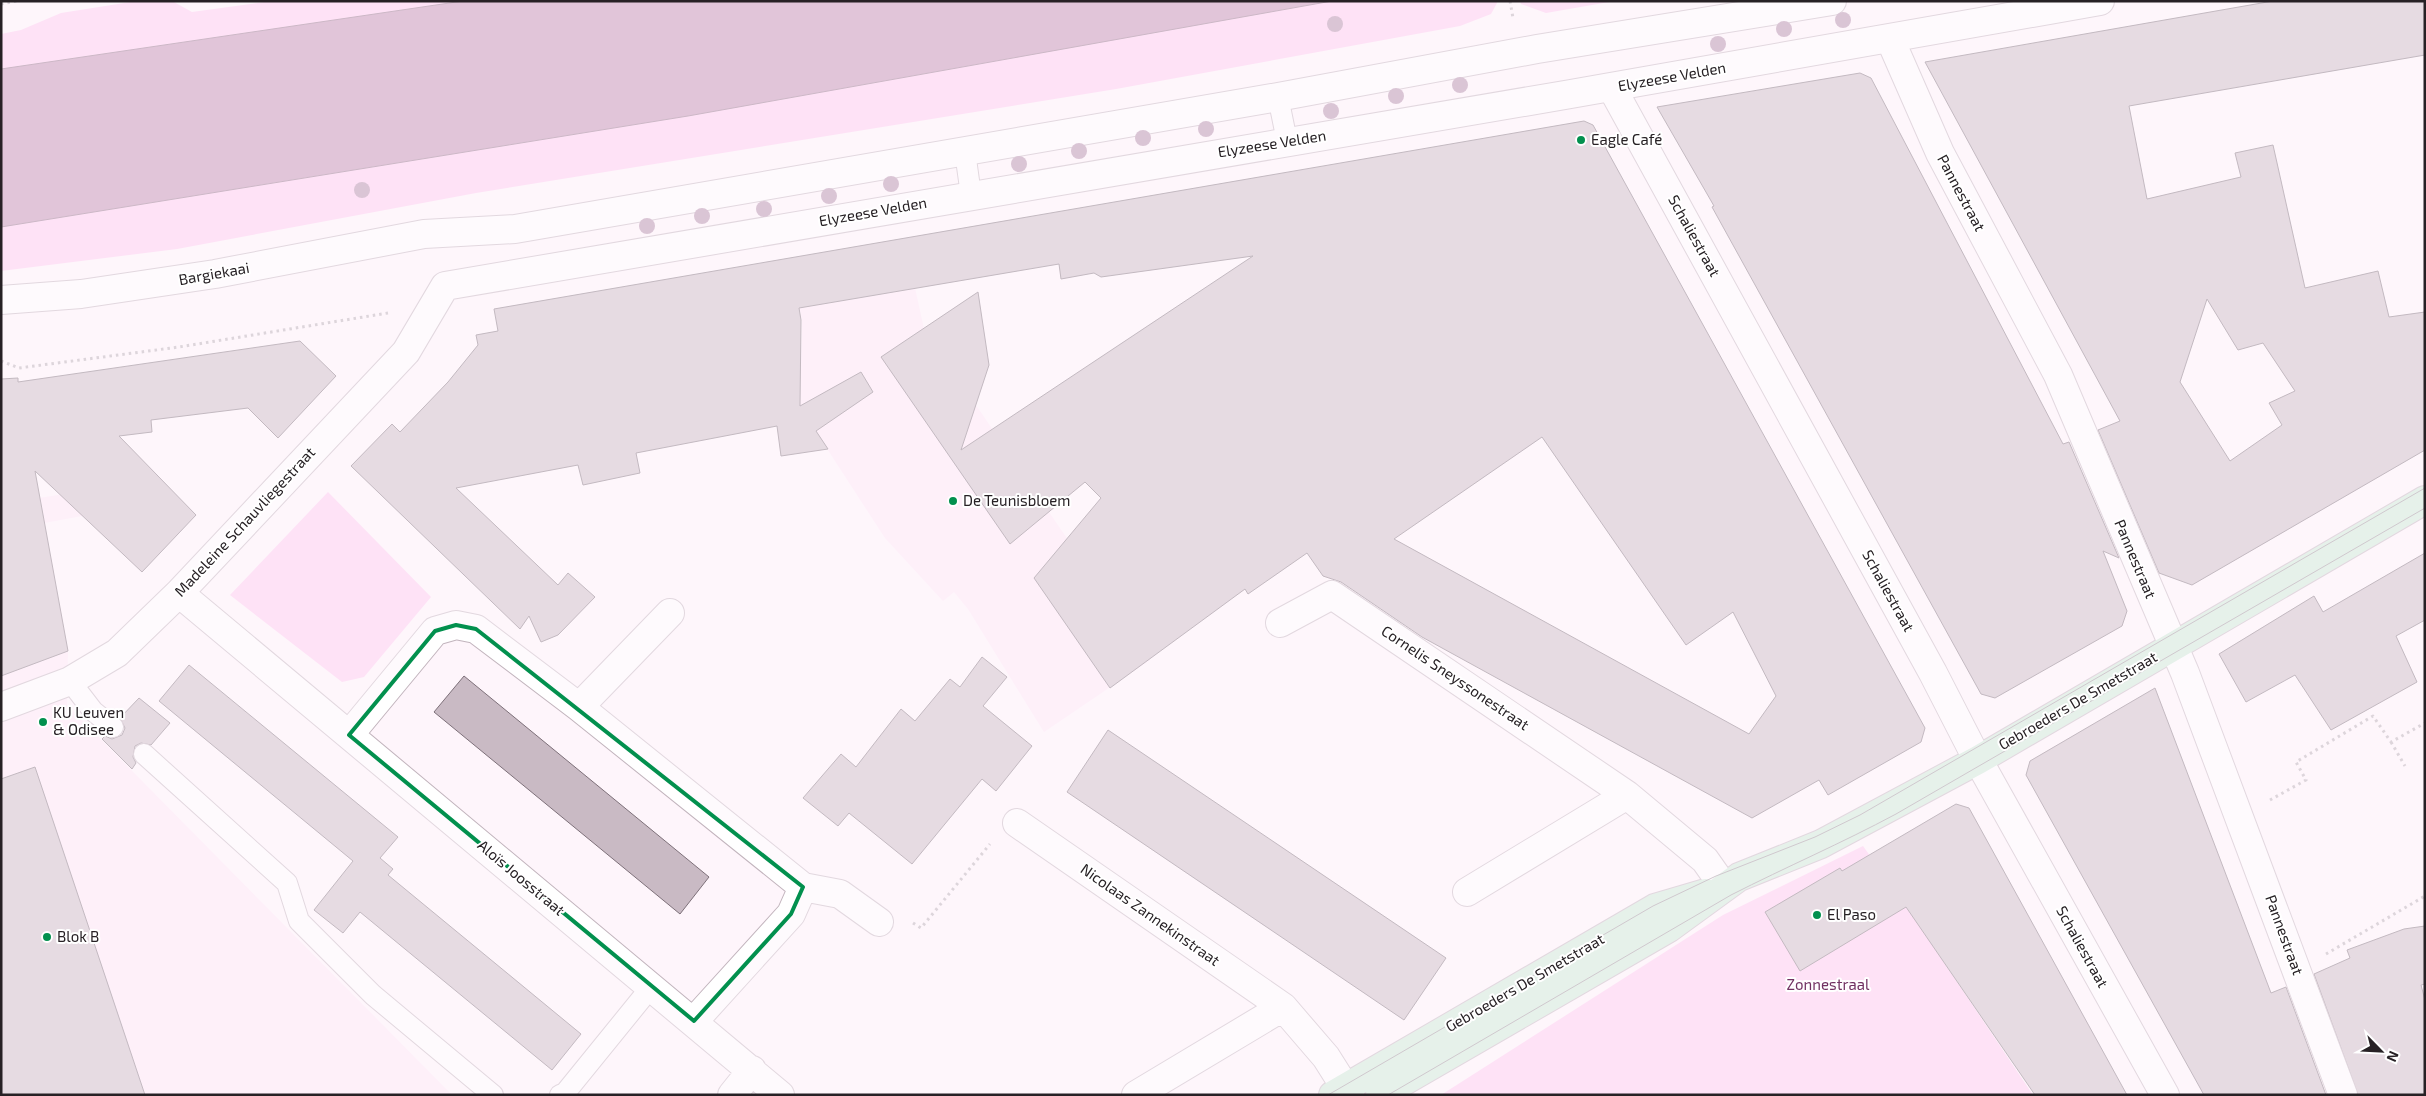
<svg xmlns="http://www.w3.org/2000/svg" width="2426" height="1096" font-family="'Exo 2',sans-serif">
	<rect width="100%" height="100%" fill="#fef5fb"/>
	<!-- built -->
	<path fill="#fee8f7" d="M 915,288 L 924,329 L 1150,660 L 1044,732 L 968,609 L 954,592 L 943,601 L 885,538 L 800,407 L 802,321 L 796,290 Z
		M 19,380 L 39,498 L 77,492 L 82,516 L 44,523 L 68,651 L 67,705 L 452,1095 L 1,1095 L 1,382 Z"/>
	<!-- green -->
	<path fill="#ffcaef" d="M 137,1 L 172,1 L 192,12 L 272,1 L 463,1 L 1,69 L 1,34 L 21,30 L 61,13 Z
		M 1332,1 L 1497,1 L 1497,3 L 1491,14 L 1460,26 L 1116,89 L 476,193 L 177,249 L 1,271 L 1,227 L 688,116 Z
		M 1520,1 L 1615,1 L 1546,13 L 1521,4 Z
		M 328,492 L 431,597 L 364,677 L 342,682 L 230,595 Z
		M 1863,846 L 1906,906 L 2033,1095 L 1441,1095 L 1723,915 Z"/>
	<!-- water -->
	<path fill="#bf8bb0" stroke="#916b86" d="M 463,1 L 1332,1 L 688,116 L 1,227 L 1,69 Z"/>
	<!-- building -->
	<path fill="#c9bac4" stroke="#7d7079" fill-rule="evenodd" d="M 2273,1 L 2425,1 L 2425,55 L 2129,106 L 2147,199 L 2241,177 L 2235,153 L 2273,145 L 2305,288 L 2378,271 L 2389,317 L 2425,312 L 2425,450 L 2192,585 L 2159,573 L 2098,430 L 2120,421 L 1925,62 ZM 2207,299 L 2238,350 L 2263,343 L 2295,391 L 2269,403 L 2282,425 L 2230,461 L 2180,382 Z
		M 1860,73 L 1871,78 L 2063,444 L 2069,442 L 2119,558 L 2103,551 L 2127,611 L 2122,626 L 1995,698 L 1981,694 L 1712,207 L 1714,206 L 1657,107 Z
		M 1584,121 L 1593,125 L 1925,728 L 1921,742 L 1828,795 L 1819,780 L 1752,818 L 1422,637 L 1341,582 L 1323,576 L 1307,553 L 1248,594 L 1245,589 L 1110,688 L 1034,578 L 1101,498 L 1085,482 L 1010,544 L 881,357 L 978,292 L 989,365 L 961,450 L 1253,256 L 1101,277 L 1094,273 L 1061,279 L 1059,264 L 799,308 L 801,320 L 800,406 L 861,372 L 873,392 L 816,431 L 828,449 L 781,456 L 777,426 L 636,453 L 640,473 L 583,485 L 578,465 L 456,488 L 558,585 L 568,573 L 595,597 L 558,635 L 541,642 L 529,616 L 520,629 L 351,466 L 392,424 L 400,432 L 448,382 L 478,345 L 476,335 L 498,331 L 494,309 ZM 1542,437 L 1686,645 L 1733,612 L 1776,696 L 1749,734 L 1394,539 Z
		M 300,341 L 336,376 L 278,438 L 248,408 L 151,420 L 152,432 L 119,436 L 196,515 L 142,572 L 35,471 L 68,651 L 1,676 L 1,379 L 18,378 L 18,382 Z
		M 2425,553 L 2425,620 L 2396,636 L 2417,682 L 2331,730 L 2295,675 L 2246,702 L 2219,654 L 2314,596 L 2323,612 Z
		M 982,657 L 1007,677 L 983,706 L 1032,746 L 996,791 L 982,779 L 912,864 L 849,813 L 838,826 L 803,798 L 841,754 L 856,767 L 901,709 L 915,721 L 950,679 L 960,687 Z
		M 189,665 L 398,837 L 380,858 L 393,869 L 388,875 L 581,1034 L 552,1070 L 360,912 L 343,933 L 314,910 L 353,861 L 159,701 Z
		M 464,676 L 709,877 L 680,914 L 434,712 Z
		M 2155,688 L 2271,993 L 2286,987 L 2326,1095 L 2204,1095 L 2026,775 L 2030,761 Z
		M 139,698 L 170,723 L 151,745 L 141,743 L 135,746 L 133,757 L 136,763 L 132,769 L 102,739 L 105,736 L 112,739 L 122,735 L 125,728 L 120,718 Z
		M 1108,730 L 1446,958 L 1404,1020 L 1067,792 Z
		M 35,767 L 145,1095 L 1,1095 L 1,779 Z
		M 1956,804 L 1969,808 L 2127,1095 L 2035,1095 L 1906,907 L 1800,971 L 1765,912 L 1840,868 L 1842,871 Z
		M 2425,926 L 2425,984 L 2421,985 L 2425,1000 L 2425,1095 L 2358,1095 L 2314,974 L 2350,958 L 2347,950 L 2404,929 Z"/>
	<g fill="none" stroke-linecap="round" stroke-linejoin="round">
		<defs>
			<path id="lane" d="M 1278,97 L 1287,141
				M 965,152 L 971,195
				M 70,681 L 93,711 L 113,727
				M 144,754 L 287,883 L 299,921 L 373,995 L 493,1095
				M 560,1095 L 565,1093 L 651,987"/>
			<path id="street" d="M 1890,39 L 1940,153 L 2058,375 L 2185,673 L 2343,1095
				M 1612,88 L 1933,673 L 1972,749 L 2165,1095
				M 1,300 L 81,294 L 215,274 L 424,234 L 515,229 L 1278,97 L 1537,49 L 1832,1
				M 179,593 L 780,1095
				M 1280,623 L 1332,595 L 1627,795 L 1705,860 L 1724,887
				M 1,707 L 70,681 L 117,653 L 179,593 L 406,352 L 445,286 C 996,191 1549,100 2100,1
				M 579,707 L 670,613
				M 349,735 L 435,631 L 456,625 L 476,629 L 579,707 L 803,887 L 840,894 L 879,922
				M 1017,823 L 1283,1007 L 1326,1057 L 1350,1095
				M 1467,892 L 1627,795
				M 694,1021 L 791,914 L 803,887
				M 732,1095 L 752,1070
				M 1136,1095 L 1283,1007"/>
			<path id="secondary" d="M 1333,1095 L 1655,908 L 1706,893
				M 1380,1095 L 1669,928 L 1739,877 L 1821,844 L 1978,760 L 2425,500"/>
		</defs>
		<!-- lane casing -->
		<use href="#lane" stroke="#c2b4bd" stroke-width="22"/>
		<!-- street casing -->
		<use href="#street" stroke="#c2b4bd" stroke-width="30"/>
		<!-- secondary casing -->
		<use href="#secondary" stroke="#c2b4bd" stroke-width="30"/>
		<!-- path -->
		<path stroke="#b6aeb3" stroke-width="3" stroke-dasharray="2.5 4" stroke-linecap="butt" d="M 1510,1 L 1513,18
			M 1,4 L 17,1
			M 1,361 L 19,368 L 179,347 L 388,313
			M 2391,742 L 2405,766
			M 2270,800 L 2306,780 L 2296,762 L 2373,716 L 2391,742 L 2425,723
			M 913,923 L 921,928 L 990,844
			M 2326,954 L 2425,896"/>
		<!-- lane -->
		<use href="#lane" stroke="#fff" stroke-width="20"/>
		<!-- street -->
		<use href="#street" stroke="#fff" stroke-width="28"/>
		<!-- secondary -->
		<use href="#secondary" stroke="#caead6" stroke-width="28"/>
		<!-- tram -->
		<path stroke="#989196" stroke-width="1" d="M 1328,1095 L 1653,906 L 1716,876 L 1815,837 L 1860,815 L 2425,488
			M 1388,1095 L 1731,895 C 1786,867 1842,843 1896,814 L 2425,508"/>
	</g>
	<!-- trees -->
	<g fill="#b08aa7">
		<circle cx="1843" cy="20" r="8"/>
		<circle cx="1335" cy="24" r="8"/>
		<circle cx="1784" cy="29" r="8"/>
		<circle cx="1718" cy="44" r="8"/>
		<circle cx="1460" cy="85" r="8"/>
		<circle cx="1396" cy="96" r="8"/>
		<circle cx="1331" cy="111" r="8"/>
		<circle cx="1206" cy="129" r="8"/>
		<circle cx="1143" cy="138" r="8"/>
		<circle cx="1079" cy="151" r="8"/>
		<circle cx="1019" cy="164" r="8"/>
		<circle cx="891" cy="184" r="8"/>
		<circle cx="362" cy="190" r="8"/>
		<circle cx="829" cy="196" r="8"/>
		<circle cx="764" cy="209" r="8"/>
		<circle cx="702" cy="216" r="8"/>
		<circle cx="647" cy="226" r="8"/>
	</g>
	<!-- marked area -->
	<path d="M0 0H2426V1096H0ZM 456,625 L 476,629 L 803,887 L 791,914 L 694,1021 L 349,735 L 435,631 Z" fill="#fef5fb" fill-opacity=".55" fill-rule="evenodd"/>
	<path fill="none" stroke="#02904e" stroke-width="4" stroke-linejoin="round" d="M 456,625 L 476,629 L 803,887 L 791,914 L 694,1021 L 349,735 L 435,631 Z"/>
	<!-- markers -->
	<g fill="#02904e" stroke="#fff" stroke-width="2">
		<circle cx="1581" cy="140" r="5"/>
		<circle cx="953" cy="501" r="5"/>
		<circle cx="43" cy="722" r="5"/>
		<circle cx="1817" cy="915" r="5"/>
		<circle cx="47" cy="937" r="5"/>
	</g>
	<g text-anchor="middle" stroke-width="4" stroke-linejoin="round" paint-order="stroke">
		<!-- street labels -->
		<g font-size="15" fill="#272125" stroke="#fff">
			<text transform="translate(1672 77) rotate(-10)" y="5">Elyzeese Velden</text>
			<text transform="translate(1272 144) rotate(-9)" y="5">Elyzeese Velden</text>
			<text transform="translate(1961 193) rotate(62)" y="5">Pannestraat</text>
			<text transform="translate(873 212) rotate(-10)" y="5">Elyzeese Velden</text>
			<text transform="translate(1694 236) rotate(61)" y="5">Schaliestraat</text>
			<text transform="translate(214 274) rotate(-10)" y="5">Bargiekaai</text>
			<text transform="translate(245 522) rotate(-47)" y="5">Madeleine Schauvliegestraat</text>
			<text transform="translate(2135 559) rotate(67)" y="5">Pannestraat</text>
			<text transform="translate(1888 591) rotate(61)" y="5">Schaliestraat</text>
			<text transform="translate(1455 678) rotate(34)" y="5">Cornelis Sneyssonestraat</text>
			<text transform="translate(2078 701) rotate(-30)" y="5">Gebroeders De Smetstraat</text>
			<text transform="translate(521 878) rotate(40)" y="5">Aloïs Joosstraat</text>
			<text transform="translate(1150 915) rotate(35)" y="5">Nicolaas Zannekinstraat</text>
			<text transform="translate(2284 935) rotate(70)" y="5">Pannestraat</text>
			<text transform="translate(2082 947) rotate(61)" y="5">Schaliestraat</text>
			<text transform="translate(1525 983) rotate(-30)" y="5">Gebroeders De Smetstraat</text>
		</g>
		<!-- poi labels -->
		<g font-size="15" fill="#272125" stroke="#fff" text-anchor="start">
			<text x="1591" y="145">Eagle Café</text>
			<text x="963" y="506">De Teunisbloem</text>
			<text x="53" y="718">KU Leuven<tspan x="53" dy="17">&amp; Odisee</tspan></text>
			<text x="1827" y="920">El Paso</text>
			<text x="57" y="942">Blok B</text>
		</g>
		<!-- park labels -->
		<g font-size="15" fill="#713262" stroke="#fff">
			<text x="1828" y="990">Zonnestraal</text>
		</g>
	</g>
	<!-- border -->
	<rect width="2426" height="1096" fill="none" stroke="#272125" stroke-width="5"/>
	<!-- north arrow -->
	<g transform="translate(2381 1051) rotate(114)" stroke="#ffffff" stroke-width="4" paint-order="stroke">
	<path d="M0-4L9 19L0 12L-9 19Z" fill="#272125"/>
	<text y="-8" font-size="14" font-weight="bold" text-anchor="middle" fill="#272125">N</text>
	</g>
</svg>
